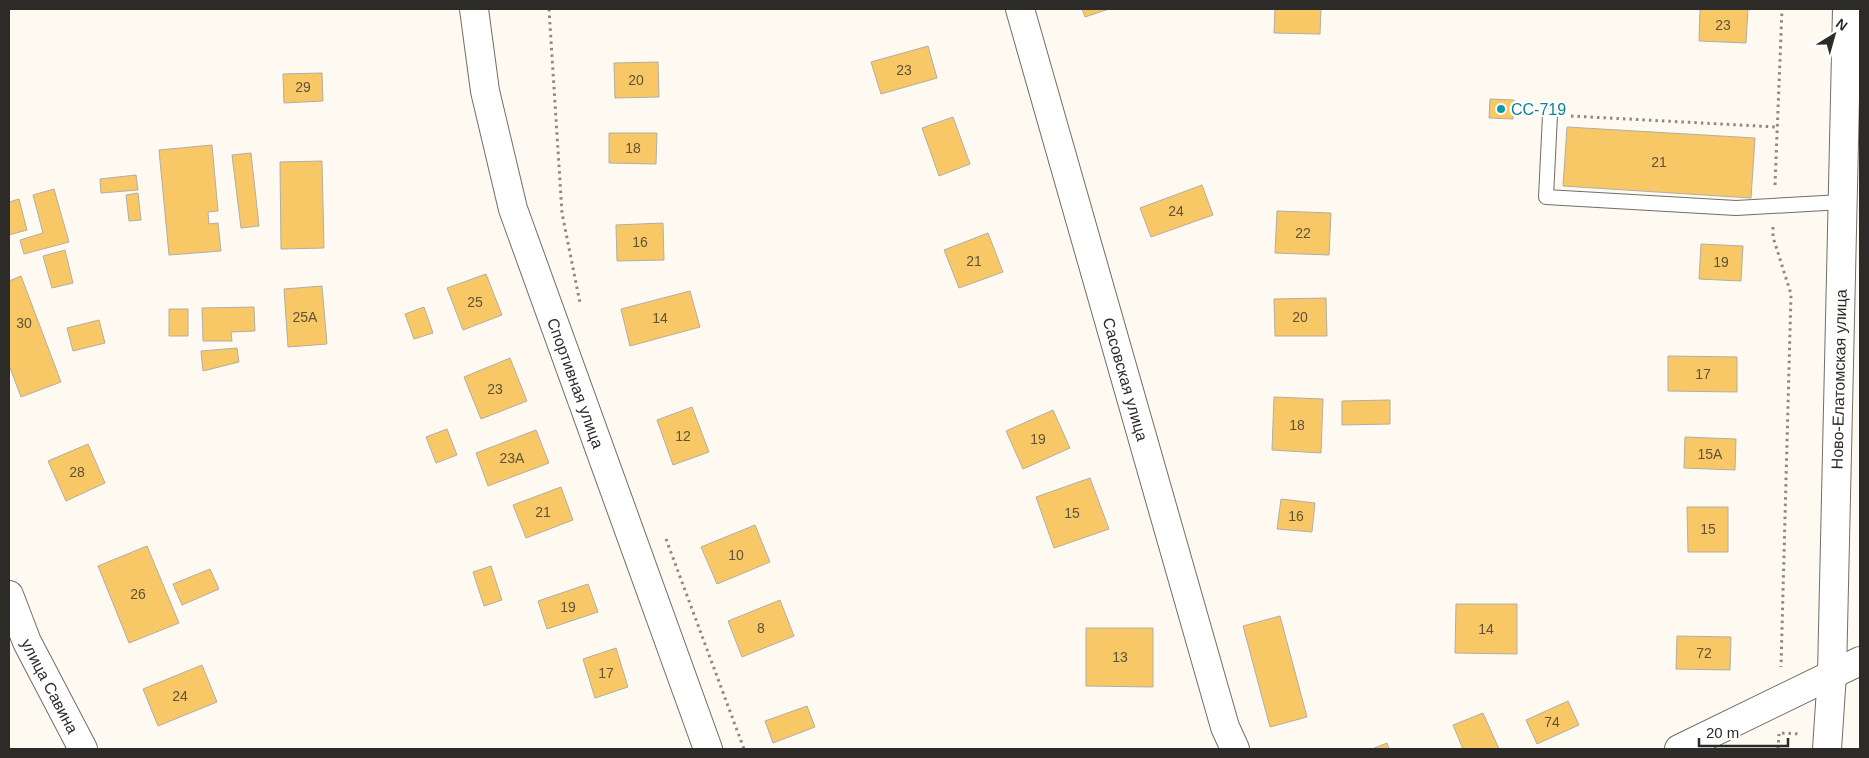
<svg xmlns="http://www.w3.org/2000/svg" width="1869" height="758" font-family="Helvetica,sans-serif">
	<rect width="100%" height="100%" fill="#fefaf1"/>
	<!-- building -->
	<path fill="#f9c866" stroke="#b2aea6" d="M 1082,9 L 1109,9 L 1085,17 Z
		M 1275,9 L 1321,9 L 1320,34 L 1274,33 Z
		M 1700,9 L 1748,9 L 1746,43 L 1699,41 Z
		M 928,46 L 937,78 L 881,94 L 871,62 Z
		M 658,62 L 659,97 L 615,98 L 614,63 Z
		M 322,73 L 323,101 L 284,103 L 283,74 Z
		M 1490,99 L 1514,100 L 1513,119 L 1489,118 Z
		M 953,117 L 970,164 L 939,176 L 922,128 Z
		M 1567,127 L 1755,138 L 1751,198 L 1563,186 Z
		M 609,133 L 657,133 L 656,164 L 609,163 Z
		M 212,145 L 218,211 L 208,212 L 209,224 L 218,223 L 221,251 L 169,255 L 159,150 Z
		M 251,153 L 259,226 L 241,228 L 232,155 Z
		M 322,161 L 324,248 L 281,249 L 280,162 Z
		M 136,175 L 138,190 L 101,193 L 100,179 Z
		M 1202,185 L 1213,215 L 1151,237 L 1140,208 Z
		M 54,189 L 69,242 L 24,254 L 20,240 L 43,233 L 33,195 Z
		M 138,193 L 141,220 L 129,221 L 126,195 Z
		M 19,199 L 27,230 L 9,235 L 9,202 Z
		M 1277,211 L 1331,213 L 1329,255 L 1275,253 Z
		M 663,223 L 664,260 L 617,261 L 616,225 Z
		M 988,233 L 1003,272 L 959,288 L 944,250 Z
		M 1701,244 L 1743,246 L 1741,281 L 1699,279 Z
		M 65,250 L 73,283 L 52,288 L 43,256 Z
		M 486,274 L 502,315 L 463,330 L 447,288 Z
		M 21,276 L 61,382 L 21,397 L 9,365 L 9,281 Z
		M 322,286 L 327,344 L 288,347 L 284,289 Z
		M 690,291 L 700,327 L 630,346 L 621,309 Z
		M 1326,298 L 1327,336 L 1275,336 L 1274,299 Z
		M 254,307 L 255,331 L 231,332 L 232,341 L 203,341 L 202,308 Z
		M 424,307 L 433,333 L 414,339 L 405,314 Z
		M 169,309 L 188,309 L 188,336 L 169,336 Z
		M 99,320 L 105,343 L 73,351 L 67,328 Z
		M 237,348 L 239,362 L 203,371 L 201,351 Z
		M 1668,356 L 1737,357 L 1737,392 L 1668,391 Z
		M 510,358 L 527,401 L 481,419 L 464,377 Z
		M 1274,397 L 1323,399 L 1321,453 L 1272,450 Z
		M 1390,400 L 1390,424 L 1342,425 L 1342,401 Z
		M 692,407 L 709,452 L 673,465 L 657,420 Z
		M 1053,410 L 1070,448 L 1023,469 L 1006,431 Z
		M 447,429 L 457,455 L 436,463 L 426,437 Z
		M 536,430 L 549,463 L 488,486 L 476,453 Z
		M 1685,437 L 1736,439 L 1735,470 L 1684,468 Z
		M 88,444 L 105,483 L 66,501 L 48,461 Z
		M 1090,478 L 1109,529 L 1054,548 L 1036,497 Z
		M 561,487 L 573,520 L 526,538 L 513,505 Z
		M 1281,499 L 1315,503 L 1312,532 L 1277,529 Z
		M 1687,507 L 1728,507 L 1728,552 L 1688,552 Z
		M 755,525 L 770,562 L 717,584 L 701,547 Z
		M 147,546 L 179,623 L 129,643 L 98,566 Z
		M 491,566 L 502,600 L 484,606 L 473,572 Z
		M 210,569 L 219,589 L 182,605 L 173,584 Z
		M 588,584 L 598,612 L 547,629 L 538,601 Z
		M 780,600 L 794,636 L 742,657 L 728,621 Z
		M 1456,604 L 1517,604 L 1517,654 L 1455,653 Z
		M 1280,616 L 1307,717 L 1270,727 L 1243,626 Z
		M 1086,628 L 1153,628 L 1153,687 L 1086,686 Z
		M 1677,636 L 1731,637 L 1730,670 L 1676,669 Z
		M 616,648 L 628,687 L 595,698 L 583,659 Z
		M 202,665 L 217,702 L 158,726 L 143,689 Z
		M 1568,701 L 1579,725 L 1537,744 L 1526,720 Z
		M 807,706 L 815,727 L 773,743 L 765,721 Z
		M 1483,713 L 1499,749 L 1463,749 L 1453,725 Z
		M 1387,743 L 1389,749 L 1372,749 Z"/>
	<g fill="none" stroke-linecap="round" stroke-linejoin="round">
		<defs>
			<path id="lane" d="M 1550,115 L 1546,197 L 1736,208 L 1842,202"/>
			<g id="street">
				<path id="s1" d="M 1020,9 L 1225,727 L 1235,749"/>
				<path id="s2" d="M 9,595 L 27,642 L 83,749"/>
				<path d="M 1679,749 L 1860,661"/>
			</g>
			<g id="secondary">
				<path id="s3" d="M 474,9 L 485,91 L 513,209 L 708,749"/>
			</g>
			<g id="primary">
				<path id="s4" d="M 1827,749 L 1832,674 L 1847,9"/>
			</g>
		</defs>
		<!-- lane casing -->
		<use href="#lane" stroke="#726e67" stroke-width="16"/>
		<!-- street casing -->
		<use href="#street" stroke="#726e67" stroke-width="30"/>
		<!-- secondary casing -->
		<use href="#secondary" stroke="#726e67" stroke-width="30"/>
		<!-- primary casing -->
		<use href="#primary" stroke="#726e67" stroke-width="30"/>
		<!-- path -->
		<path stroke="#8d8a84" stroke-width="3" stroke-dasharray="2.5 4" stroke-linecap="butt" d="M 549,9 L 562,213 L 580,303
			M 1571,116 L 1777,127
			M 1775,185 L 1782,9
			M 1773,227 L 1773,237 L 1791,294 L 1781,667
			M 666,539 L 744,749
			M 1782,733 L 1801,734
			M 1778,749 L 1779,734"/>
		<!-- lane -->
		<use href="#lane" stroke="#fff" stroke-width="14"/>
		<!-- street -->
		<use href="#street" stroke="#fff" stroke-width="28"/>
		<!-- secondary -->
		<use href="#secondary" stroke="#fff" stroke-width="28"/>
		<!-- primary -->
		<use href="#primary" stroke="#fff" stroke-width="28"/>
	</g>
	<!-- markers -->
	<circle fill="#0f9aa8" stroke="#fff" stroke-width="2" cx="1501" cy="109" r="5"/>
	<g text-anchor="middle" stroke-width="4.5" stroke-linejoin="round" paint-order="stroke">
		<!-- number labels -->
		<g font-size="14" fill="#605238">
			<text x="1723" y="30">23</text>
			<text x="904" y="75">23</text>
			<text x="636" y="85">20</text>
			<text x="303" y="92">29</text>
			<text x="633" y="153">18</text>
			<text x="1659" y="167">21</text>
			<text x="1176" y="216">24</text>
			<text x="1303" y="238">22</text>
			<text x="640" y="247">16</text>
			<text x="974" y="266">21</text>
			<text x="1721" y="267">19</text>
			<text x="475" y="307">25</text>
			<text x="305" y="322">25А</text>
			<text x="1300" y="322">20</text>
			<text x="660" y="323">14</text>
			<text x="24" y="328">30</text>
			<text x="1703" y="379">17</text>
			<text x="495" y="394">23</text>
			<text x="1297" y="430">18</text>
			<text x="683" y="441">12</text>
			<text x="1038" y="444">19</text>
			<text x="1710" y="459">15А</text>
			<text x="512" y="463">23А</text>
			<text x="77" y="477">28</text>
			<text x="543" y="517">21</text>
			<text x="1072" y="518">15</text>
			<text x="1296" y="521">16</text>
			<text x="1708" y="534">15</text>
			<text x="736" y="560">10</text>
			<text x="138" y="599">26</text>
			<text x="568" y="612">19</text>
			<text x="761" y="633">8</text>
			<text x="1486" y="634">14</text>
			<text x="1704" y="658">72</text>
			<text x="1120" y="662">13</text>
			<text x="606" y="678">17</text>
			<text x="180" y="701">24</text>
			<text x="1552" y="727">74</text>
		</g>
		<!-- culture labels -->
		<g font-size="16" fill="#0d838f" stroke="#fff" text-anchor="start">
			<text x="1511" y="115">СС-719</text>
		</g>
		<!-- street labels -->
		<g font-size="16" fill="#2d2b28" stroke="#fff">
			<text dy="6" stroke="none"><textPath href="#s4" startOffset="370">Ново-Елатомская улица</textPath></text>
			<text dy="6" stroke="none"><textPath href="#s1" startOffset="385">Сасовская улица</textPath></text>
			<text dy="6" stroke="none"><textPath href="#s3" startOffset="389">Спортивная улица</textPath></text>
			<text dy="6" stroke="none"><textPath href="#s2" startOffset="100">улица Савина</textPath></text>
		</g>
	</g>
	<!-- border -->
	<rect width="1869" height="758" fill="none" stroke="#2d2b28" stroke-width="20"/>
	<!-- north arrow -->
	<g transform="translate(1834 35) rotate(37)" stroke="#ffffff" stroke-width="4" paint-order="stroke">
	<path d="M0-4L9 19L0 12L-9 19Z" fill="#2d2b28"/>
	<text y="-8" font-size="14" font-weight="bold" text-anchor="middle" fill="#2d2b28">N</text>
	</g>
	<!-- scale -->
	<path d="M1699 738v8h89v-8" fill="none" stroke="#2d2b28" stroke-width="2.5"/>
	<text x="1706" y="738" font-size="15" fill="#2d2b28" stroke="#ffffff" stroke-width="4" paint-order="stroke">20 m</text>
</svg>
